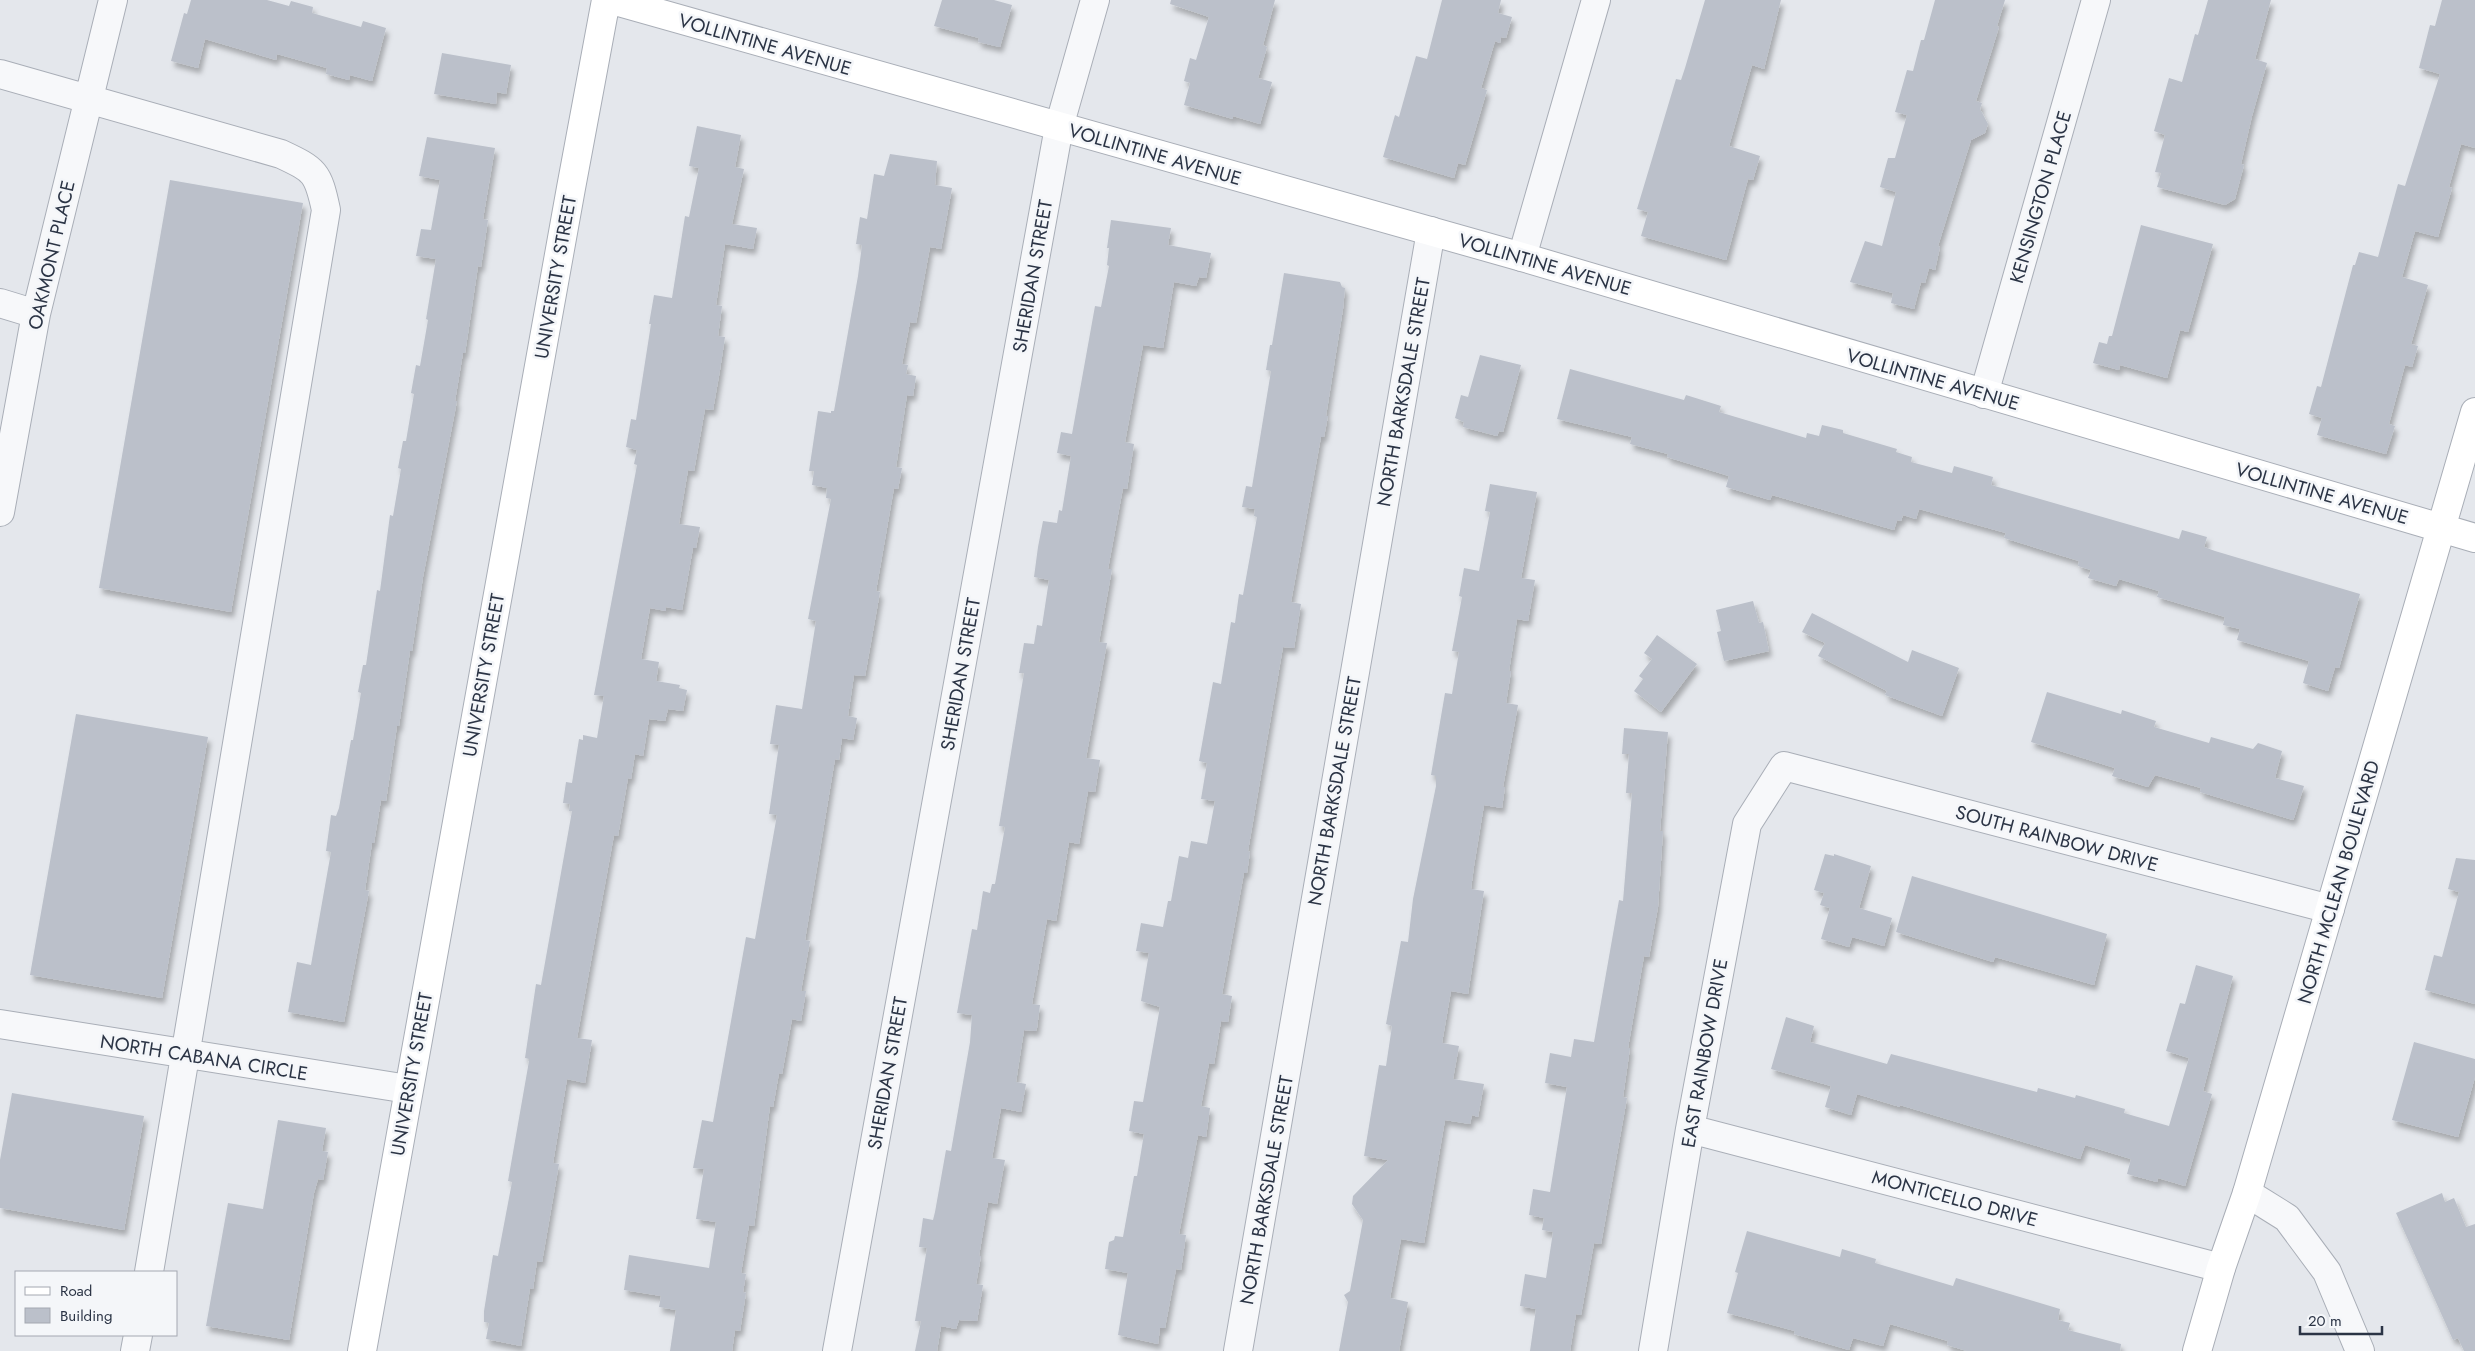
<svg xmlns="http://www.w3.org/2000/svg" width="2475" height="1351" font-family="Jost,sans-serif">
	<defs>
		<filter id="shadow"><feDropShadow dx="3" dy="5.5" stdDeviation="2.5" flood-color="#0004"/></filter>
	</defs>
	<rect width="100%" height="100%" fill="#e4e7ec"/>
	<!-- building -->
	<path fill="#bbc0ca" filter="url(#shadow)" d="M 191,0 L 267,0 L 289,6 L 291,1 L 313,7 L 312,13 L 361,27 L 363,21 L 386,28 L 372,81 L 350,75 L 349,80 L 326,74 L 327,68 L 277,54 L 276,60 L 205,39 L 198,68 L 171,61 L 184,13 L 187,14 Z
		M 942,0 L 994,0 L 1012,5 L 1000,47 L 978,42 L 979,38 L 934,26 Z
		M 1171,0 L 1275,0 L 1263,45 L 1267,47 L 1258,78 L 1272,82 L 1260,124 L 1233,116 L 1233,119 L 1184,105 L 1190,83 L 1184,81 L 1190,58 L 1196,60 L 1209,17 L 1170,4 Z
		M 1442,0 L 1501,0 L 1498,13 L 1512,17 L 1506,38 L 1501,37 L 1500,43 L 1495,41 L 1481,88 L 1487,90 L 1465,165 L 1458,163 L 1454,178 L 1383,157 L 1395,115 L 1399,117 L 1416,56 L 1427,59 Z
		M 1705,0 L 1781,0 L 1764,69 L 1752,65 L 1729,146 L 1760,156 L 1753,180 L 1748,179 L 1726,260 L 1641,236 L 1648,212 L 1637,209 L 1676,79 L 1681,80 L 1685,68 Z
		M 1935,0 L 2005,0 L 1997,26 L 1999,27 L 1976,101 L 1982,103 L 1980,109 L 1988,124 L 1985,133 L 1971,140 L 1938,246 L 1940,247 L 1935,270 L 1929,268 L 1925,283 L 1921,282 L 1914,309 L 1891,303 L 1893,293 L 1850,282 L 1865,241 L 1882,246 L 1896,192 L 1880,187 L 1888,158 L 1895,158 L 1907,115 L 1895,112 L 1907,70 L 1913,71 L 1921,40 L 1924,40 Z
		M 2208,0 L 2271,0 L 2255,59 L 2267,63 L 2252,116 L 2241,164 L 2244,165 L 2235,199 L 2225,205 L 2157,187 L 2161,173 L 2155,172 L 2165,135 L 2154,131 L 2169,78 L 2182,82 L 2195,34 L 2198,35 Z
		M 2442,0 L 2475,0 L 2475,148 L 2461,144 L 2449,187 L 2452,188 L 2438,237 L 2415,231 L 2402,277 L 2428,285 L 2411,344 L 2418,346 L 2412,367 L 2405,365 L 2389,424 L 2395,426 L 2386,454 L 2317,435 L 2322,418 L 2309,414 L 2317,386 L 2321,387 L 2353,265 L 2355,265 L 2359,252 L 2378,257 L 2398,184 L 2405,186 L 2440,74 L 2419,68 L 2430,25 L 2435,26 Z
		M 442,53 L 511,65 L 506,94 L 497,92 L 496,104 L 434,94 Z
		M 697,126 L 741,135 L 735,167 L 744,169 L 732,224 L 757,228 L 753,249 L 725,244 L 716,305 L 722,306 L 718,336 L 725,337 L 720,370 L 713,410 L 705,409 L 694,471 L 688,470 L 679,524 L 700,527 L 696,548 L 693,548 L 682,610 L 666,607 L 666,611 L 650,608 L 641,659 L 659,662 L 656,681 L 680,685 L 679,688 L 687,690 L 683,711 L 668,709 L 665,721 L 649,719 L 643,756 L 635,754 L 631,779 L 628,778 L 618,836 L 614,835 L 577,1038 L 592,1040 L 585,1083 L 567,1079 L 553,1163 L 559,1164 L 542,1262 L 537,1261 L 533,1289 L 530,1288 L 521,1346 L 486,1339 L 489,1323 L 484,1322 L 484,1311 L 493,1255 L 498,1256 L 512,1182 L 508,1181 L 529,1061 L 529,1059 L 525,1058 L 536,984 L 541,985 L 572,811 L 569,811 L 570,804 L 563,803 L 566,782 L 572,783 L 579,739 L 583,740 L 583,735 L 597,738 L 604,696 L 594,695 L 637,465 L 634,464 L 637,450 L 626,447 L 631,419 L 636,420 L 651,324 L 649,324 L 654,295 L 672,298 L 685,216 L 689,217 L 699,168 L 689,166 Z
		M 427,137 L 495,148 L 483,219 L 488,220 L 481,267 L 478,266 L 469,327 L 465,353 L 463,353 L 455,401 L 457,401 L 423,577 L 412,651 L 410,651 L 399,726 L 397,726 L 386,801 L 381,800 L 374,843 L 372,843 L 365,890 L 369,891 L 344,1022 L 288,1012 L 297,962 L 311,965 L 331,852 L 326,851 L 331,815 L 336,816 L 339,808 L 351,740 L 353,740 L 361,693 L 358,692 L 363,665 L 366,665 L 377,590 L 380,591 L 390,515 L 393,516 L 401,469 L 398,468 L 403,441 L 406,441 L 414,394 L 411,393 L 416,365 L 420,366 L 428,320 L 426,319 L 436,259 L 416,256 L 421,229 L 431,230 L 440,180 L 419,176 Z
		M 890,154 L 937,161 L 935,185 L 952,188 L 941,249 L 930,247 L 916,323 L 910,322 L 902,364 L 908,365 L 906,374 L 916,376 L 913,396 L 907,395 L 896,467 L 902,468 L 898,489 L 894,488 L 876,591 L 880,592 L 865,676 L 854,675 L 848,716 L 857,718 L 853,740 L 842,738 L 839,760 L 835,759 L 805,940 L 810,941 L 801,991 L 806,991 L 801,1021 L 792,1019 L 782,1074 L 779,1073 L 773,1107 L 770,1106 L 754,1226 L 749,1225 L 741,1273 L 746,1274 L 743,1292 L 746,1293 L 740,1331 L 735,1330 L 732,1351 L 670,1351 L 676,1310 L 659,1307 L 661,1296 L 624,1290 L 629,1255 L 709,1268 L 716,1222 L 696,1219 L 704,1169 L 693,1168 L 702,1120 L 713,1122 L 746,937 L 755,939 L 777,815 L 769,814 L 779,745 L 770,744 L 776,705 L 802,709 L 816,621 L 808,619 L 831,499 L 826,498 L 827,488 L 812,485 L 814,471 L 809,471 L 818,411 L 831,413 L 831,411 L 834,411 L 858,276 L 862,245 L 856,244 L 860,217 L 867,219 L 874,174 L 884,176 Z
		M 170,180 L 303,203 L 231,612 L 99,588 Z
		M 1111,220 L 1171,228 L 1168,245 L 1211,253 L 1206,278 L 1199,277 L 1196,286 L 1174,282 L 1163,348 L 1143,345 L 1125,442 L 1134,444 L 1127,489 L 1123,488 L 1108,569 L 1112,569 L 1099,642 L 1107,643 L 1086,758 L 1100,760 L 1095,792 L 1088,791 L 1079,844 L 1069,842 L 1056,921 L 1047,919 L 1032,1004 L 1040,1005 L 1037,1028 L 1036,1031 L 1024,1030 L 1016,1082 L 1026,1084 L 1021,1112 L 1001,1108 L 992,1158 L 1005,1160 L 997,1204 L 988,1202 L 979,1256 L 981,1256 L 976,1284 L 983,1285 L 977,1321 L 959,1320 L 956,1329 L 941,1326 L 937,1351 L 915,1351 L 921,1321 L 915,1321 L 927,1248 L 919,1247 L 923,1218 L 933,1220 L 935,1212 L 946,1150 L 951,1151 L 970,1042 L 972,1015 L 957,1013 L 972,929 L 977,930 L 983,891 L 990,893 L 992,884 L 995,884 L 1005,827 L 999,826 L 1024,673 L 1019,673 L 1024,643 L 1034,644 L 1037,625 L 1042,626 L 1049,580 L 1034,577 L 1038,547 L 1043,521 L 1057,523 L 1059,510 L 1062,511 L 1071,456 L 1057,453 L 1061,432 L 1072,434 L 1095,306 L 1101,307 L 1109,266 L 1107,265 L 1109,248 L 1107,248 Z
		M 2141,225 L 2213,244 L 2188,332 L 2180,330 L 2167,378 L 2120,365 L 2119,370 L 2093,363 L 2099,342 L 2107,344 L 2109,336 L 2112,336 Z
		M 1284,273 L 1340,282 L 1342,287 L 1345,288 L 1343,309 L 1326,416 L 1328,416 L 1324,437 L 1321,437 L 1291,602 L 1301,604 L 1294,648 L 1283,647 L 1248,851 L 1250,852 L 1247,873 L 1244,873 L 1222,994 L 1232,996 L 1228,1022 L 1221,1021 L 1214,1064 L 1209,1063 L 1201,1106 L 1210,1108 L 1206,1137 L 1198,1135 L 1179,1234 L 1186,1235 L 1181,1270 L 1176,1269 L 1165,1328 L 1160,1328 L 1158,1344 L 1118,1335 L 1128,1273 L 1105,1269 L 1109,1242 L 1114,1240 L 1115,1236 L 1123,1237 L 1134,1176 L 1137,1176 L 1144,1134 L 1129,1131 L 1134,1101 L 1143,1102 L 1160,1007 L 1141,1001 L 1149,953 L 1136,951 L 1141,923 L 1163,927 L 1168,901 L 1171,901 L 1179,856 L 1188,858 L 1191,841 L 1207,844 L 1215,801 L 1201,799 L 1207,763 L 1199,761 L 1213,682 L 1221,684 L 1231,622 L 1235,623 L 1239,594 L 1243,595 L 1257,517 L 1254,516 L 1255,509 L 1242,507 L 1246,486 L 1252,487 L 1271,371 L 1266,370 L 1270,345 L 1272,345 Z
		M 1480,355 L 1521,365 L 1503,432 L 1499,431 L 1497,436 L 1463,427 L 1464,422 L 1455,418 L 1461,395 L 1468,397 Z
		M 1570,369 L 1684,400 L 1686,395 L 1721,406 L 1719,412 L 1806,438 L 1807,433 L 1819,436 L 1822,425 L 1843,430 L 1843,433 L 1897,449 L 1896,452 L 1912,457 L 1911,462 L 1952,473 L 1954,466 L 1993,477 L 1991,485 L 2179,539 L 2182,530 L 2207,537 L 2204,547 L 2215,551 L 2360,594 L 2339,668 L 2335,667 L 2328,691 L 2303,683 L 2309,661 L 2237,640 L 2240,629 L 2223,625 L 2225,617 L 2157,597 L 2159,591 L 2119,579 L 2116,586 L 2088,578 L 2091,570 L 2078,566 L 2079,561 L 2004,538 L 2006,533 L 1919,509 L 1916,519 L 1903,515 L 1901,521 L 1897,520 L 1894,530 L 1772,495 L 1770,500 L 1726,487 L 1729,476 L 1667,457 L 1668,454 L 1630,444 L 1632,437 L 1557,419 Z
		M 1490,484 L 1537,492 L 1521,578 L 1535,580 L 1528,621 L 1517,619 L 1509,671 L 1511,671 L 1506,703 L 1518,705 L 1503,787 L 1505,787 L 1502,808 L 1484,805 L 1474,866 L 1471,889 L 1484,891 L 1468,994 L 1451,991 L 1442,1043 L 1459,1046 L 1453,1079 L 1484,1084 L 1478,1117 L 1472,1115 L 1470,1124 L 1445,1120 L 1424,1243 L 1401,1239 L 1390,1298 L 1408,1302 L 1399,1351 L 1339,1351 L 1348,1302 L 1344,1295 L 1350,1291 L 1363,1220 L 1352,1204 L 1353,1196 L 1388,1160 L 1364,1156 L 1379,1065 L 1386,1066 L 1392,1026 L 1386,1024 L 1401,941 L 1408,942 L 1413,899 L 1436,786 L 1436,776 L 1431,775 L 1445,693 L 1452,694 L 1459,652 L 1452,651 L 1462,597 L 1459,596 L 1464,568 L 1479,571 L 1490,512 L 1485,511 Z
		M 1753,601 L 1759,623 L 1763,622 L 1769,651 L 1724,661 L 1717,632 L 1721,631 L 1716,610 Z
		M 1812,613 L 1908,662 L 1912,650 L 1959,668 L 1942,716 L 1885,695 L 1887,691 L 1818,656 L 1825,643 L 1802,632 Z
		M 1657,635 L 1697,664 L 1661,712 L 1634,691 L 1643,679 L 1639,676 L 1652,659 L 1644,653 Z
		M 2047,692 L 2121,714 L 2122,710 L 2156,721 L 2154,727 L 2209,743 L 2211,737 L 2253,749 L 2258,743 L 2282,751 L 2275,778 L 2304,786 L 2294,818 L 2293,820 L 2200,792 L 2201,788 L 2155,775 L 2148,787 L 2112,776 L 2115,768 L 2031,742 Z
		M 76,714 L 208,737 L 162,998 L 30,975 Z
		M 1624,728 L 1668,732 L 1660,831 L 1663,831 L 1658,907 L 1649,957 L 1644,956 L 1628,1048 L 1630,1048 L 1623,1097 L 1627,1098 L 1601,1244 L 1594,1243 L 1581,1315 L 1576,1314 L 1570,1351 L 1530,1351 L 1536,1309 L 1520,1306 L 1525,1274 L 1546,1278 L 1553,1232 L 1542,1230 L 1544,1218 L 1529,1215 L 1533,1189 L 1550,1192 L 1567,1087 L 1545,1083 L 1550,1053 L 1571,1057 L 1574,1039 L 1594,1042 L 1619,900 L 1623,901 L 1632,793 L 1626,793 L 1629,754 L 1622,754 Z
		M 1825,854 L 1834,856 L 1834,854 L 1871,866 L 1859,908 L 1892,918 L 1884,946 L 1852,937 L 1849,947 L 1821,939 L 1830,908 L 1820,905 L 1824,893 L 1814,890 Z
		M 2456,858 L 2475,860 L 2475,1004 L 2425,990 L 2434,955 L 2442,957 L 2459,892 L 2448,889 Z
		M 1912,876 L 2107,934 L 2094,985 L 1995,957 L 1993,962 L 1896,932 Z
		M 2196,965 L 2233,976 L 2203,1091 L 2212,1094 L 2185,1186 L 2158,1178 L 2157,1182 L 2127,1174 L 2131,1159 L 2085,1145 L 2080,1159 L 1900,1105 L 1900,1107 L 1857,1094 L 1851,1115 L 1825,1107 L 1831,1086 L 1771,1069 L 1786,1017 L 1814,1026 L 1810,1042 L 1887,1064 L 1891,1054 L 2037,1092 L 2038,1088 L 2075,1098 L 2076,1095 L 2125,1109 L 2124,1113 L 2169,1126 L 2189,1058 L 2166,1051 L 2180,1003 L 2185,1004 Z
		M 2414,1042 L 2475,1059 L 2475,1077 L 2458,1137 L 2392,1120 Z
		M 12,1093 L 144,1116 L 124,1230 L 0,1208 L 0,1160 Z
		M 278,1120 L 326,1128 L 322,1151 L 328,1152 L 323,1180 L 318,1179 L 314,1193 L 289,1340 L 206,1326 L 228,1203 L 263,1209 Z
		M 2442,1193 L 2445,1202 L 2454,1198 L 2466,1227 L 2475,1224 L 2475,1351 L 2464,1351 L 2458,1338 L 2453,1340 L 2396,1213 Z
		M 1747,1231 L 1840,1257 L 1842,1249 L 1876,1259 L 1875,1263 L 1953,1286 L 1956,1278 L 2060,1309 L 2058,1320 L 2070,1323 L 2068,1330 L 2121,1344 L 2120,1351 L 1967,1351 L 1947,1345 L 1948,1341 L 1890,1324 L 1883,1346 L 1853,1338 L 1849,1350 L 1794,1334 L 1795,1331 L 1727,1313 L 1738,1273 L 1735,1272 Z"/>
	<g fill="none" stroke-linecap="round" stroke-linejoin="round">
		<defs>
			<path id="street" d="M 0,74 L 281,154 C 315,170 318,172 326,210 L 149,1272
				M 1522,257 L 1596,0
				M 0,303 L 36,314
				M 1984,394 L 2096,0
				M 0,512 L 36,314 L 113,0
				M 0,1024 L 408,1089
				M 1690,1129 L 2221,1268
				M 2247,1193 L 2287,1218 L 2327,1272 L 2360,1351
				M 135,1351 L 138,1335
				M 837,1351 L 1059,127 L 1095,0
				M 1238,1351 L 1431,231
				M 1653,1351 L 1690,1129 L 1747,824 L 1784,766 L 2330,909"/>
			<path id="secondary" d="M 612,0 L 1522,257 L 2475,538
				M 362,1351 L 571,188 L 606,0
				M 2197,1351 L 2221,1268 L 2247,1193 L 2475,412"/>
		</defs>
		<!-- street casing -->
		<use href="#street" stroke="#a9aeb7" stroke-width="30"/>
		<!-- secondary casing -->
		<use href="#secondary" stroke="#a9aeb7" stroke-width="30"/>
		<!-- street -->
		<use href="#street" stroke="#f7f8fa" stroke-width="28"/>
		<!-- secondary -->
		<use href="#secondary" stroke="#fff" stroke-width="28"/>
	</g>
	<g text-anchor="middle" stroke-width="5" stroke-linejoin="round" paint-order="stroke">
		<!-- street labels -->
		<g font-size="19" fill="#2b3445" stroke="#f4f6f9">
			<text transform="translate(765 44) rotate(16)" y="7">VOLLINTINE AVENUE</text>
			<text transform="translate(1155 154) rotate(16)" y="7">VOLLINTINE AVENUE</text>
			<text transform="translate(2040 197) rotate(-74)" y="7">KENSINGTON PLACE</text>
			<text transform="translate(51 255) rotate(-77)" y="7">OAKMONT PLACE</text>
			<text transform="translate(1545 264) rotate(16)" y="7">VOLLINTINE AVENUE</text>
			<text transform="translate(1032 276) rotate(-80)" y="7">SHERIDAN STREET</text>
			<text transform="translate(555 277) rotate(-80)" y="7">UNIVERSITY STREET</text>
			<text transform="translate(1933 379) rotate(16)" y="7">VOLLINTINE AVENUE</text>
			<text transform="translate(1403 392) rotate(-80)" y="7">NORTH BARKSDALE STREET</text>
			<text transform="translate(2322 493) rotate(16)" y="7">VOLLINTINE AVENUE</text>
			<text transform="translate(960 674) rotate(-80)" y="7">SHERIDAN STREET</text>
			<text transform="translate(483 675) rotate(-80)" y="7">UNIVERSITY STREET</text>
			<text transform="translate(1334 791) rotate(-80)" y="7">NORTH BARKSDALE STREET</text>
			<text transform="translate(2057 838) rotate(15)" y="7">SOUTH RAINBOW DRIVE</text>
			<text transform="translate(2338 882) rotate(-74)" y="7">NORTH MCLEAN BOULEVARD</text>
			<text transform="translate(1704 1053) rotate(-80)" y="7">EAST RAINBOW DRIVE</text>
			<text transform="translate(204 1057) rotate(9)" y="7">NORTH CABANA CIRCLE</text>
			<text transform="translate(887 1073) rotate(-80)" y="7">SHERIDAN STREET</text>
			<text transform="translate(411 1074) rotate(-80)" y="7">UNIVERSITY STREET</text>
			<text transform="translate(1266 1190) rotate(-80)" y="7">NORTH BARKSDALE STREET</text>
			<text transform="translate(1955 1198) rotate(15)" y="7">MONTICELLO DRIVE</text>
		</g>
	</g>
	<!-- legend -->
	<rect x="15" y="1271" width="162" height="65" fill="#f4f6f9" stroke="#a4a8b1"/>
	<rect x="25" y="1287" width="25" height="8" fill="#ffffff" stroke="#a4a8b1"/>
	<text x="60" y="1296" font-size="15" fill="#2b3445">Road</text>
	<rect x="25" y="1308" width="25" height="15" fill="#bbc0ca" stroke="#a4a8b1"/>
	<text x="60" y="1321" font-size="15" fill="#2b3445">Building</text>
	<!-- scale -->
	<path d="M2300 1326v8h82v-8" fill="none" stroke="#2b3445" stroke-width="2.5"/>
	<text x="2308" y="1326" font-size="15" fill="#2b3445" stroke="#f4f6f9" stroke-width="4" paint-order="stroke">20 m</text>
</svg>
